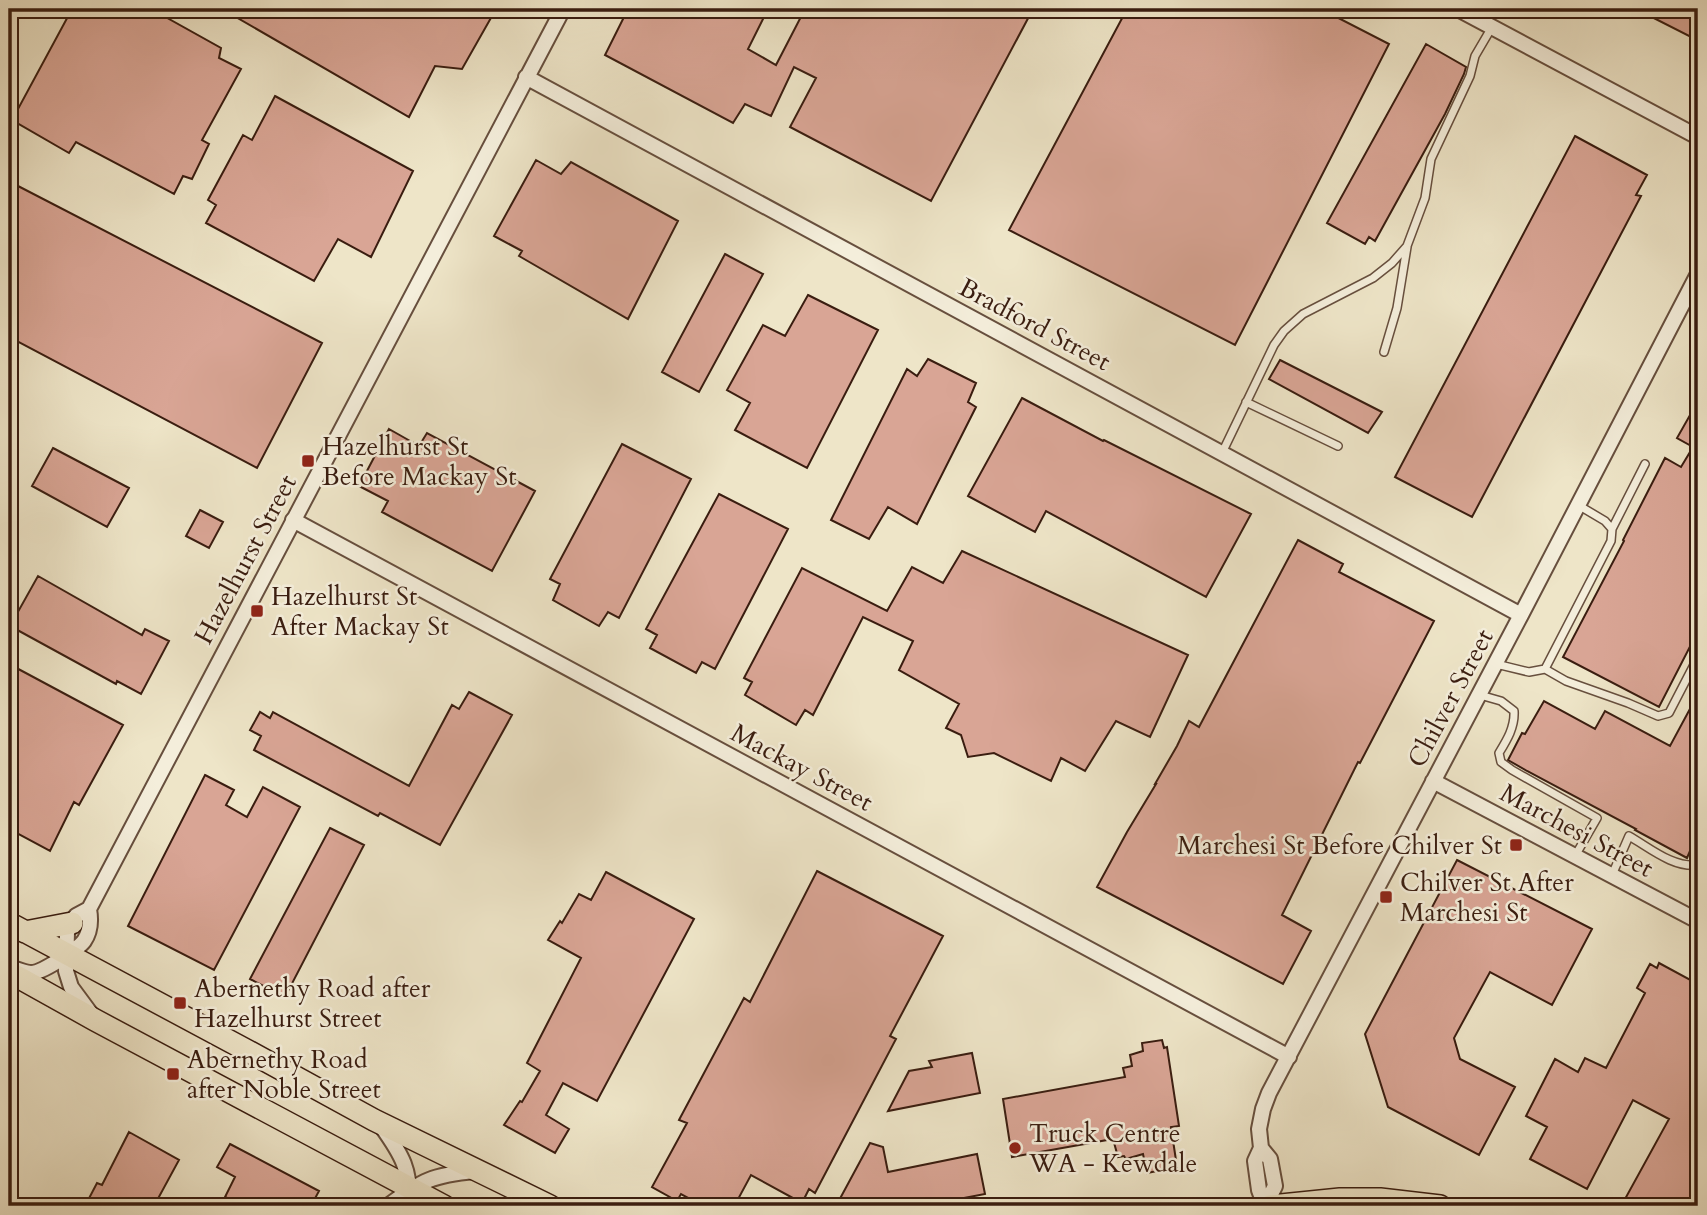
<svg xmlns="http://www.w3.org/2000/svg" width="1707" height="1215" font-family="Cardo,serif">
	<rect width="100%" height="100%" fill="#eee5c8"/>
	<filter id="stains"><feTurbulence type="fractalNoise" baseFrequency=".00286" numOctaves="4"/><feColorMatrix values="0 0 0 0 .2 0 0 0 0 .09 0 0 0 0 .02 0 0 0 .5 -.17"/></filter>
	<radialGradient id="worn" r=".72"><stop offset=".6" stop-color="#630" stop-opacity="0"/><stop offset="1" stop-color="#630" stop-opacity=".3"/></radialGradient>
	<!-- building -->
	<path fill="#d9a595" stroke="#3a1d10" stroke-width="2" d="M 72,9 L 151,9 L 221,48 L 219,58 L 241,69 L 202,140 L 209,144 L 192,179 L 183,176 L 174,194 L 76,142 L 69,153 L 12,120 Z
		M 222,9 L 496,9 L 462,69 L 435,66 L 409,117 Z
		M 628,9 L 768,9 L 748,49 L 776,65 L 805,9 L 1033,9 L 931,201 L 790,127 L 816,78 L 794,67 L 771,116 L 745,104 L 733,123 L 605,55 Z
		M 1127,9 L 1321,9 L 1389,44 L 1235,345 L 1009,230 Z
		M 1636,9 L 1698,9 L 1698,36 L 1695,35 L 1693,38 Z
		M 1426,44 L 1466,67 L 1464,74 L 1445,114 L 1375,241 L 1369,237 L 1365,244 L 1327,223 Z
		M 275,96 L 413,171 L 371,257 L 338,239 L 314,281 L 206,223 L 216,205 L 208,200 L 243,135 L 252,140 Z
		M 1575,136 L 1647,175 L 1636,195 L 1641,196 L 1472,517 L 1395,477 Z
		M 536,160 L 561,174 L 571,162 L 678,221 L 628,319 L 519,256 L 522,251 L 494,236 Z
		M 18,186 L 322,343 L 257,468 L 9,337 L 9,204 Z
		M 725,254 L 763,274 L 699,392 L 662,372 Z
		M 808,295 L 878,330 L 807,468 L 735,430 L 750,403 L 727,390 L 763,325 L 785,336 Z
		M 928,359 L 976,383 L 968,402 L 976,407 L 917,524 L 888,507 L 869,539 L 831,520 L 907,369 L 917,376 Z
		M 1280,360 L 1382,412 L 1368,433 L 1269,379 Z
		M 1022,398 L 1103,441 L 1104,440 L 1251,514 L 1206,597 L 1046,511 L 1035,532 L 968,496 Z
		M 1698,401 L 1698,631 L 1659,707 L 1563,657 L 1624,541 L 1623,540 L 1665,458 L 1681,467 L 1693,447 L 1677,438 Z
		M 389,429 L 419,446 L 427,433 L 535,491 L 492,571 L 382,512 L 388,501 L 359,486 Z
		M 622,444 L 691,479 L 619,618 L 608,612 L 599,626 L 553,600 L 560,584 L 550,579 Z
		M 53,448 L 129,488 L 107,527 L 32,486 Z
		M 719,494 L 788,529 L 715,669 L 702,662 L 696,673 L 650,648 L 657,635 L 646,629 Z
		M 200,510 L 223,522 L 209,548 L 186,536 Z
		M 1298,540 L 1343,564 L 1339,572 L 1434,621 L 1360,763 L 1358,762 L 1282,915 L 1311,931 L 1283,984 L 1097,887 L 1127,832 L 1156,784 L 1155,784 L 1177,746 L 1189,721 L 1199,727 Z
		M 962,551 L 1188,655 L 1150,737 L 1116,721 L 1085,771 L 1061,758 L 1051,781 L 994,753 L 968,757 L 961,735 L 946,728 L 959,704 L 899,670 L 913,641 L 863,617 L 813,715 L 805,710 L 796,725 L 745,695 L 752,682 L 744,678 L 802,568 L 887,611 L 912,567 L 943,583 Z
		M 38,576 L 142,635 L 145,629 L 169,641 L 141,694 L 117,681 L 116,684 L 10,626 Z
		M 9,664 L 123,725 L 79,805 L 74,802 L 50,851 L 9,829 Z
		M 469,692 L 512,715 L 440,845 L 380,813 L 378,816 L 254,750 L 261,736 L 250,730 L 260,712 L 270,718 L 273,712 L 409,786 L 452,705 L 459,709 Z
		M 1698,694 L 1698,847 L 1693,844 L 1687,858 L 1635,830 L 1636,829 L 1527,771 L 1508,760 L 1522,733 L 1525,734 L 1544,701 L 1595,729 L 1605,711 L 1670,746 Z
		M 205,775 L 234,790 L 226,805 L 247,817 L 263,787 L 300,807 L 214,970 L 128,926 Z
		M 330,828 L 364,845 L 285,997 L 250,979 Z
		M 1457,860 L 1592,929 L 1552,1005 L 1490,972 L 1454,1038 L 1460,1059 L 1515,1087 L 1479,1155 L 1388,1107 L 1365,1034 Z
		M 817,871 L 943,936 L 890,1036 L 896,1039 L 815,1193 L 809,1189 L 802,1203 L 751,1175 L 736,1203 L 726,1206 L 703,1206 L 681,1194 L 677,1201 L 652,1187 L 687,1123 L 679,1120 L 744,998 L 750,1002 Z
		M 606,872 L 694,919 L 597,1101 L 563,1083 L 546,1115 L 569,1129 L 555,1153 L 504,1125 L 520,1101 L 522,1102 L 540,1071 L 527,1063 L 581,958 L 548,940 L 560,921 L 562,923 L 579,894 L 591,900 Z
		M 1659,963 L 1698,984 L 1698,1099 L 1691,1113 L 1698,1117 L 1698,1206 L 1639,1206 L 1625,1199 L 1669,1119 L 1633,1100 L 1587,1189 L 1530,1159 L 1547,1127 L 1526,1116 L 1555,1059 L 1578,1072 L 1585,1058 L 1606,1068 L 1645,993 L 1637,988 L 1650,964 L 1657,968 Z
		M 1162,1040 L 1164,1048 L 1167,1047 L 1179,1126 L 1171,1127 L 1177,1167 L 1147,1173 L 1143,1154 L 1126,1159 L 1124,1156 L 1118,1157 L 1113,1139 L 1012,1157 L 1003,1099 L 1125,1077 L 1123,1068 L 1132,1066 L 1130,1055 L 1143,1051 L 1142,1043 Z
		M 972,1053 L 980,1093 L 888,1111 L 909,1071 L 932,1067 L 929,1061 Z
		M 129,1132 L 179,1160 L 154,1206 L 85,1206 L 97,1183 L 102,1185 Z
		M 870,1143 L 883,1147 L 888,1172 L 977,1154 L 985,1194 L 922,1206 L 836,1206 Z
		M 230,1144 L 319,1191 L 311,1206 L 243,1206 L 225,1197 L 235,1177 L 217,1167 Z"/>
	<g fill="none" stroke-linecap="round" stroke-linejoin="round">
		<defs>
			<path id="service" d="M 1384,352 L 1397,308 L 1407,247
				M 1246,402 L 1338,446
				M 1222,453 L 1274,345 L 1284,331 L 1303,314 L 1373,278 L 1392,263 L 1407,246 L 1425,198 L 1431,159 L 1470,76 L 1475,56 L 1492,27
				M 1578,505 L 1605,521 L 1612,529
				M 1496,664 L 1529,672 L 1545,669 L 1566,681 L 1628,703 L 1658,716 L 1669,713 L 1698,657
				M 1545,669 L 1611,541 L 1612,529 L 1645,464
				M 1480,695 L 1501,701 L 1514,711 C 1515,727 1507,740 1499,753 L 1501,762 L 1512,770 L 1597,818 L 1575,856
				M 1612,875 L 1629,836 C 1650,848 1673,868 1698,865"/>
			<path id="minor" d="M 1458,9 L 1698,137
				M 526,77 L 1521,615
				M 293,520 L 1289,1057
				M 1433,781 L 1698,921
				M 14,969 C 20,970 26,973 31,973 C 42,973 78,949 84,941 C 91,931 91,920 89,909
				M 91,1014 L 71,987 L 66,971 L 67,932 L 76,916 L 89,909 L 563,9
				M 382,1127 C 402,1155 411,1170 409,1206
				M 1261,1148 L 1270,1159 L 1275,1186 L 1265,1206
				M 388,1206 C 422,1180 433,1175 475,1171
				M 1265,1206 L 1259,1190 L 1255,1161 L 1261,1148 L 1259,1129 L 1263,1109 L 1269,1093 L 1521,615 L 1698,274"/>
			<path id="primary" d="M 9,923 L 248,1051 L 374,1120 L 550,1206
				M 25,932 L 72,923
				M 9,972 L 95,1020 L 444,1206
				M 1270,1206 L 1340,1199 L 1380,1199 L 1440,1206"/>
		</defs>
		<!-- service casing -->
		<use href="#service" stroke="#674f3e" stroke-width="10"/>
		<!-- minor casing -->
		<use href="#minor" stroke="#674f3e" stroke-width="18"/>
		<!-- primary casing -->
		<use href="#primary" stroke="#3a1d10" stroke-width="24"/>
		<!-- service -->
		<use href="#service" stroke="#f4eedb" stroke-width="7"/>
		<!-- minor -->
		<use href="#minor" stroke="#f4eedb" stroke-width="14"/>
		<!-- primary -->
		<use href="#primary" stroke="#eee5c8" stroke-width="21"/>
	</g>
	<!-- markers -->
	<g fill="#8f2418" stroke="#f4eedb" stroke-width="2.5">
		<rect x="301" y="454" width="14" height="14" rx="3.5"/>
		<rect x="250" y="604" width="14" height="14" rx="3.5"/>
		<rect x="1509" y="838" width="14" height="14" rx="3.5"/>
		<rect x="1379" y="890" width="14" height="14" rx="3.5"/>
		<rect x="173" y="996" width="14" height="14" rx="3.5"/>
		<rect x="166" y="1067" width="14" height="14" rx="3.5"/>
		<circle cx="1015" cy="1148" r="7"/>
	</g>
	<g text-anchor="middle" stroke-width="5" stroke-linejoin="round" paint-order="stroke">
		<!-- street labels -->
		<g font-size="26" fill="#3a1d10" stroke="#f4eedb">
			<text transform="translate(1035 324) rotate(28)" y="9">Bradford Street</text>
			<text transform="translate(245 559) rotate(-62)" y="9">Hazelhurst Street</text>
			<text transform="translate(1450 698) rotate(-62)" y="9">Chilver Street</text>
			<text transform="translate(802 767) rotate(28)" y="9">Mackay Street</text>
			<text transform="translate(1577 830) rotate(28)" y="9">Marchesi Street</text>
		</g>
		<!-- poi labels -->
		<g font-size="26" fill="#3a1d10" stroke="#f4eedb" text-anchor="start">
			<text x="322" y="455">Hazelhurst St<tspan x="322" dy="30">Before Mackay St</tspan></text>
			<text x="271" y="605">Hazelhurst St<tspan x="271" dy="30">After Mackay St</tspan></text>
			<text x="1502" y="854" text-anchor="end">Marchesi St Before Chilver St</text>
			<text x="1400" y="891">Chilver St After<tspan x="1400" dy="30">Marchesi St</tspan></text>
			<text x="194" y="997">Abernethy Road after<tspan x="194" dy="30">Hazelhurst Street</tspan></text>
			<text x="187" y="1068">Abernethy Road<tspan x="187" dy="30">after Noble Street</tspan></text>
			<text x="1029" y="1142">Truck Centre<tspan x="1029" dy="30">WA - Kewdale</tspan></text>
		</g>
	</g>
	<!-- margin -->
	<rect width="1707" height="1215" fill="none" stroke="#eee5c8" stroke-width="35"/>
	<rect x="10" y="10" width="1686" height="1194" fill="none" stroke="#3a1d10" stroke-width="3.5"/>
	<rect x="18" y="18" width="1672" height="1180" fill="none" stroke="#3a1d10" stroke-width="2"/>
	<rect width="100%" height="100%" filter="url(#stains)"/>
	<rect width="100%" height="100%" fill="url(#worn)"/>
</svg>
